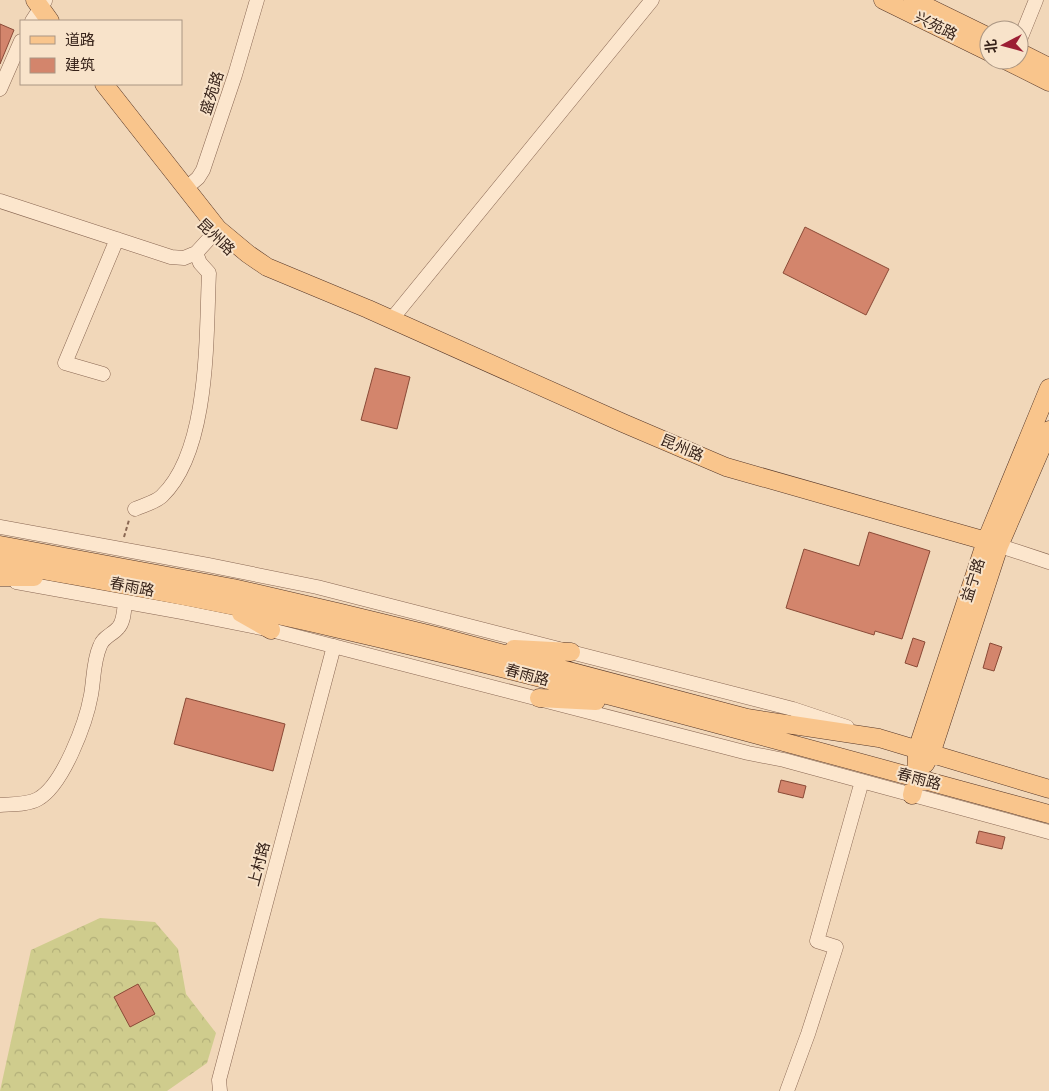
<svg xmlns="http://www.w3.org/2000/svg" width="1049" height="1091" font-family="Spectral,'Noto Sans SC',serif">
	<defs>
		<pattern id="forest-crowns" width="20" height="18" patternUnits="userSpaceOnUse" patternTransform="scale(1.25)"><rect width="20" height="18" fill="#cfcc8d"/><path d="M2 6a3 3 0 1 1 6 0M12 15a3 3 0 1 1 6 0" fill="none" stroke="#b2af79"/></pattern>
	</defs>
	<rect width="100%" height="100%" fill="#f1d7b9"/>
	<!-- forest -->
	<path fill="url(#forest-crowns)" d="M 100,918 L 155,922 L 178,949 L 186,994 L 216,1033 L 207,1063 L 167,1091 L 0,1091 L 31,950 Z"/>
	<!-- building -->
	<path fill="#d3856c" stroke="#8a4a37" d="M 0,24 L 14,30 L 0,64 Z
		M 805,227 L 889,269 L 866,315 L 783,273 Z
		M 375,368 L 410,377 L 397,429 L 361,420 Z
		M 869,532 L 930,551 L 902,639 L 875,631 L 874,635 L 786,608 L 804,549 L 859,566 Z
		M 913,638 L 925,642 L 917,667 L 905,663 Z
		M 990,643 L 1002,647 L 994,671 L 983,668 Z
		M 186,698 L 285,724 L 273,771 L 174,744 Z
		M 781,780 L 806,786 L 803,798 L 778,792 Z
		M 979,831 L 1005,837 L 1002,849 L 976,843 Z
		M 138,984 L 155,1014 L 130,1027 L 114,997 Z"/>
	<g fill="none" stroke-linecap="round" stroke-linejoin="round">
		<defs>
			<path id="minor" d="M 32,21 L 45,1
				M 1019,42 L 1036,0
				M 0,89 L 21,41
				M 185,189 L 198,178 L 203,170 L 235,75 L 257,0
				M 0,201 L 171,257 L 184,258 L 196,253 L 218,229
				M 391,320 L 652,0
				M 103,374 L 65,363 L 117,239
				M 135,509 C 144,505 156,502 162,496 C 210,450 206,335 209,273 L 200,263 L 196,253
				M 0,527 L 208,565 L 317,587 L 793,709 L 847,727
				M 991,543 L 1049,562
				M 16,582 L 182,612 L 271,630 L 748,753 L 784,760 L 1049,832
				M 0,805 C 12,804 27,805 38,799 C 63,785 86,723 91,695 C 94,679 93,662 100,646 C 103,637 112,635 118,628 C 124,622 124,610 125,602
				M 220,1091 L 219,1080 L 334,646
				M 787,1091 L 808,1034 L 836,947 L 817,941 L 862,781"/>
			<path id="major" d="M 35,0 L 50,21
				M 883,0 L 989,52
				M 913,0 L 989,37
				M 1019,52 L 1049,67
				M 1005,60 L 1049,82
				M 104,84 L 218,229 L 248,254 L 267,267 L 368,309 L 623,423 L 726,467 L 986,541
				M 0,545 L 233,588 L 337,612 L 440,637 L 747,718 L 879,738 L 1049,789
				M 0,562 C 112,583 225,602 335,628 C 575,683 812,750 1049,814
				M 0,577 L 34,577
				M 241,613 L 271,630
				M 514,649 L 571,652
				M 539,698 L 596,701
				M 925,764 L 931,754 L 999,546 L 1049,430
				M 912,795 L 916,779 L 917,750 L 986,541 L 1049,388"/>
		</defs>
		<!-- minor casing -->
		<use href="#minor" stroke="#896753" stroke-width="15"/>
		<!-- major casing -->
		<use href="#major" stroke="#553628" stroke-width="19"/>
		<!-- path -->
		<path stroke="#896753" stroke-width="2" stroke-dasharray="4 2.5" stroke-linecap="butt" d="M 124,537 L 129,520"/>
		<!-- minor -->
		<use href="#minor" stroke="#fce6cd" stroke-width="14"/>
		<!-- major -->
		<use href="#major" stroke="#f9c58c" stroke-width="18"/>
	</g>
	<g text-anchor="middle" stroke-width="4" stroke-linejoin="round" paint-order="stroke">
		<!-- street labels -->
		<g font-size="15" fill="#362219" stroke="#f8e3ca">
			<text transform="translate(936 26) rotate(26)" y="5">兴苑路</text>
			<text transform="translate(212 93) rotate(-72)" y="5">盛苑路</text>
			<text transform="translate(216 237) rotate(44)" y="5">昆州路</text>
			<text transform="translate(682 448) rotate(23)" y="5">昆州路</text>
			<text transform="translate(973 580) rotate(-72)" y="5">益宁路</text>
			<text transform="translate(132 587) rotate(11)" y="5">春雨路</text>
			<text transform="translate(527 675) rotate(15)" y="5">春雨路</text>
			<text transform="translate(919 779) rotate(15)" y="5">春雨路</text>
			<text transform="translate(259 864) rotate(-75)" y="5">上村路</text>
		</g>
	</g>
	<!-- legend -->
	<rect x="20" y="20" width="162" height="65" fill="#f8e3ca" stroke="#aa9683"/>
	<rect x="30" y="36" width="25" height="8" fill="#f9c58c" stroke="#aa9683"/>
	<text x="65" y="45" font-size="15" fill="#362219">道路</text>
	<rect x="30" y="58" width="25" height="15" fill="#d3856c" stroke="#aa9683"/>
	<text x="65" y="70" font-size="15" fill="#362219">建筑</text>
	<!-- north arrow -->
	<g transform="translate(1004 45) rotate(264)"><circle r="24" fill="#f8e3ca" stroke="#aa9683"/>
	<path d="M0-4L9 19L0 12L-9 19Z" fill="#9c1e34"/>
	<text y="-8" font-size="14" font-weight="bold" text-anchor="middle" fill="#362219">北</text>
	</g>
</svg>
